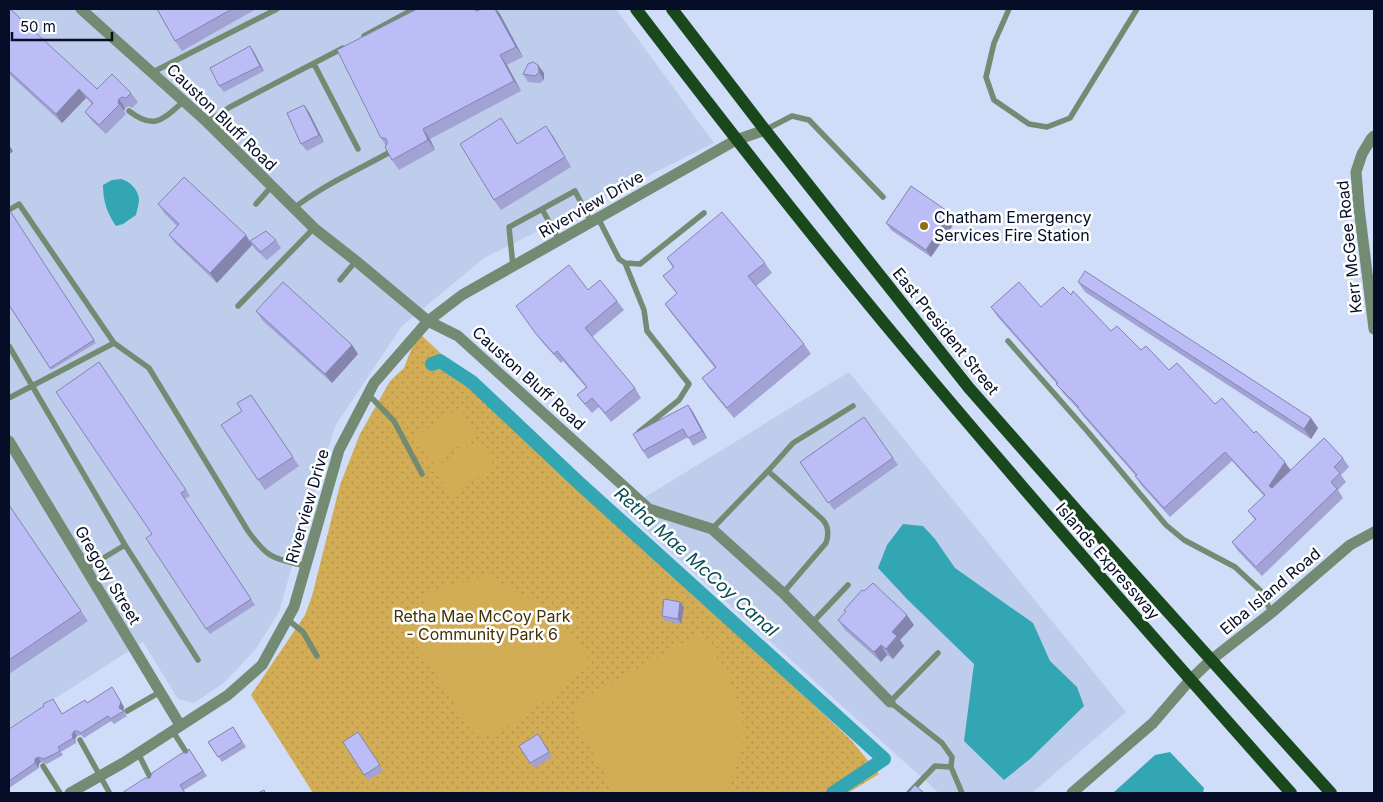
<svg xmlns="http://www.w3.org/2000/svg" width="1383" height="802" font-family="Inter,sans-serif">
	<defs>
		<pattern id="green-dots" width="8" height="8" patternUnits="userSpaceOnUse" patternTransform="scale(1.25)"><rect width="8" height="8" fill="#d3ac56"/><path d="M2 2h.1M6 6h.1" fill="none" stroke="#b4934b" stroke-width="1.8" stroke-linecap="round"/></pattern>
	</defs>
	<rect width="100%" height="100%" fill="#cfddf9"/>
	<!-- built -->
	<path fill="#becdeb" d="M 9,9 L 616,9 L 714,143 L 484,258 L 402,326 L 335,426 L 300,538 L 279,612 L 255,650 L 224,683 L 194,703 L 178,699 L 143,642 L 9,728 Z
		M 849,372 L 1126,712 L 1032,793 L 939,793 L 624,510 Z"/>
	<!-- green -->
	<path fill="url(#green-dots)" d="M 418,332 L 851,740 L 879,774 L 848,793 L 313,793 L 251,695 L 305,615 L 312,596 L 340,485 L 360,434 L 390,381 L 404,368 Z"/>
	<!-- pitch -->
	<path fill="#d3ac56" d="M 460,408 L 477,435 L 431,463 L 415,436 Z
		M 479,440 L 495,467 L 450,495 L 434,468 Z
		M 487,575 L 553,611 L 592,664 L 549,698 L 494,737 L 473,733 L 405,627 L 433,590 Z
		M 701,633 L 729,676 L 746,734 L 726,793 L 615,793 L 573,717 L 575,703 Z"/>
	<!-- water -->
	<path fill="#32a6b2" d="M 121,179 C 129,181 138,189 139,199 C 139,204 137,210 136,215 L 123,224 L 116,226 C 107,213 103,201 103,185 L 112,180 Z
		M 903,524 L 923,526 L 935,539 L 955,568 L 1033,623 L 1050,661 L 1077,687 L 1084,706 L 1030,759 L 1004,780 L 964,741 L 974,664 L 907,599 L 878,568 L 887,545 Z
		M 1170,752 L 1204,788 L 1203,793 L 1113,793 L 1155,755 Z"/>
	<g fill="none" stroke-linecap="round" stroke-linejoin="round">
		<!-- canal -->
		<path stroke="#32a6b2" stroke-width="14" d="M 432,364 L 440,361 L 472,382 L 578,482 L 884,759 L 833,793"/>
		<!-- service -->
		<path stroke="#738b72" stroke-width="5.5" d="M 1009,9 L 994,43 L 986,77 L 994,100 L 1029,124 L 1047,127 L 1070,118 L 1137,9
			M 364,36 L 414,9
			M 314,64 L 358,149
			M 153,72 L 277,9
			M 129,111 C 155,131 163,119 184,101
			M 207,122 L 230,107 L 343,48
			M 765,130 L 792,116 L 809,120 L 883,197
			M 256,204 L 271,187
			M 294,208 C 323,185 358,170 390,152
			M 542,209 L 559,240
			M 9,210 L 19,204 L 114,343 L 9,398
			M 598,218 L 619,259 L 625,263 L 640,264 L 704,213
			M 625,263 L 644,310 L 647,331 L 689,384 L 679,400 L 639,432
			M 513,266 L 509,227 L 575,191 L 591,222
			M 340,280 L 356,261
			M 238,306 L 314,228
			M 1008,341 L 1088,432 L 1166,525 L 1184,540 L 1235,567 L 1263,593 L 1271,613
			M 114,343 L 149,368 L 248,531 C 269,560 273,558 306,566
			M 9,346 L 125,545 L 85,569
			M 368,394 L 394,421 L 422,474
			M 768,471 L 793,443 L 853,406
			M 712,529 L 768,471 L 822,519 C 829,526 829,534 826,543 L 783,593
			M 125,545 L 198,660
			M 287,619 L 303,632 L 317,656
			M 812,623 L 848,585
			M 938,653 L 890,702 L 942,743 L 952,757 L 951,767 L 962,793
			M 127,711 L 160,692
			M 172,730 L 188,755
			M 80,740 L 109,792
			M 138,753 L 151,779
			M 43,766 L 60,793
			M 909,793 L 935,766 L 951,767"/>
		<!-- minor -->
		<path stroke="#738b72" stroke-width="11" d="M 81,9 L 207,122 L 314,228 L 356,261 L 428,321 L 458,336 L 649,509 L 712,529 L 783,593 L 890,702
			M 1374,136 L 1371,139 L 1362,154 L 1356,172 L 1359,208 L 1374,329
			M 9,441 L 180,725
			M 70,793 L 123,763 L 228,695 L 262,665 L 294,607 L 339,450 L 374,383 L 428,321 L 462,295 L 736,140 L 765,130
			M 1072,793 L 1153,723 L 1190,680 L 1211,660 L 1271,613 L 1350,545 L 1374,532"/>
		<!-- primary -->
		<path stroke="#19481c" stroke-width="12" d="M 636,9 C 723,123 812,237 904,347 C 1030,498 1160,646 1291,793
			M 672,9 L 765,130 L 969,388 L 1079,513 L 1331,793"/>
	</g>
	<!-- wall -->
	<path fill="#a2a2d4" d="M 157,9 L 256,9 L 182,51 L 175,41 Z
		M 482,9 L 496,9 L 500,14 L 523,57 L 507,65 L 521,91 L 430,139 L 435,150 L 399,170 L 392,160 L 386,146 L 381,138 L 478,11 Z
		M 9,11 L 97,89 L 131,93 L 138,102 L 132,108 L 129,106 L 125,108 L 124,111 L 126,114 L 106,134 L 92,121 L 85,112 L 92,104 L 86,98 L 62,123 L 9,74 Z
		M 254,52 L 264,71 L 224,92 L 219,86 Z
		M 538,65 L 544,73 L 544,80 L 540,83 L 528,82 L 523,74 Z
		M 304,105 L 309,112 L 324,142 L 307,151 L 301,144 Z
		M 501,118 L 518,144 L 553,136 L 571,167 L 501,210 L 494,200 Z
		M 158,204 L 250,241 L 276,240 L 281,248 L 267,260 L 255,249 L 252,245 L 217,283 L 176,244 L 169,235 L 177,226 L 165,214 Z
		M 9,212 L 96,343 L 51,370 L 9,305 Z
		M 956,221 L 931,257 L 891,230 L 886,223 Z
		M 667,258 L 765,263 L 772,273 L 756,286 L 804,344 L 811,354 L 734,418 L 709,388 L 702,378 L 715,368 L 672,314 L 665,304 L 677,294 L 663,276 L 673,268 Z
		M 1078,282 L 1311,418 L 1318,428 L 1311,439 L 1085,292 Z
		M 588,290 L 617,301 L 624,310 L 592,337 L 635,388 L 641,398 L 611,422 L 599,407 L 592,413 L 584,404 L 577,395 L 586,387 L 563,361 L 561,363 L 543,343 L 516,306 Z
		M 1071,295 L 1111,331 L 1169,370 L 1254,433 L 1291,470 L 1343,458 L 1349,467 L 1341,475 L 1346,482 L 1338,490 L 1343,498 L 1262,576 L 1238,551 L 1232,542 L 1255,520 L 1248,511 L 1264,496 L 1232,461 L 1170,517 L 1141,485 L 1135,476 L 1136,476 L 1084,417 L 1078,409 L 1063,393 L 1057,384 L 997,316 L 991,307 L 1041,307 Z
		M 256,311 L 352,345 L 358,354 L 332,383 L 263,321 Z
		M 99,362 L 190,496 L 185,499 L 255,605 L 210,634 L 206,629 L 152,534 Z
		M 251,395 L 299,466 L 265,490 L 221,425 L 242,411 Z
		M 688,405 L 693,412 L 707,438 L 693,446 L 688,437 L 648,459 L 643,451 Z
		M 864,417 L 898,465 L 834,510 L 800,462 Z
		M 9,505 L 88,621 L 9,674 Z
		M 684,607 L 681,624 L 665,621 L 662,616 Z
		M 844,610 L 914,625 L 900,640 L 904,646 L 893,659 L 887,655 L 881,662 L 845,630 L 838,620 L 846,612 Z
		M 115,692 L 124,707 L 123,711 L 127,716 L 114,724 L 111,721 L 84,738 L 81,735 L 77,736 L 75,739 L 76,743 L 61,752 L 63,755 L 47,764 L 41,762 L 39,764 L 39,768 L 9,788 L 9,729 L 44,706 L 53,699 L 62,714 L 87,703 Z
		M 233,727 L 246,747 L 222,762 L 208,742 Z
		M 358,732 L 383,771 L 368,780 L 343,742 Z
		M 538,734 L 552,757 L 534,768 L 519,746 Z
		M 189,749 L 207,776 L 184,790 L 150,778 L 187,753 Z"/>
	<!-- shaded-wall -->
	<path fill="#8484ad" d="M 495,9 L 496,9 L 500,14 L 523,57 L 516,47 Z
		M 250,46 L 254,52 L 264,71 L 260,66 Z
		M 500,55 L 507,65 L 521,91 L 514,81 Z
		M 538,65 L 544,73 L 544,80 L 539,72 Z
		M 79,89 L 86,98 L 62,123 L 56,114 Z
		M 119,99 L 125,108 L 124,111 L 126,114 L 118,102 Z
		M 304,105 L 309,112 L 324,142 L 319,135 Z
		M 546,126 L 553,136 L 571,167 L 565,157 Z
		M 423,129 L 430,139 L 435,150 L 428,140 Z
		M 9,145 L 13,151 L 9,155 Z
		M 950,213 L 956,221 L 931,257 L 926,250 Z
		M 246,235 L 252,245 L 217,283 L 210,273 Z
		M 352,345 L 358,354 L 332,383 L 325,374 Z
		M 688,405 L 693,412 L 707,438 L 702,431 Z
		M 1311,418 L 1318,428 L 1311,439 L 1304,429 Z
		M 1285,462 L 1291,471 L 1276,495 L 1269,486 Z
		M 680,602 L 684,607 L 681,624 L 678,619 Z
		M 907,615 L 914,625 L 900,640 L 904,646 L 893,659 L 886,649 L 892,632 Z
		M 881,645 L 887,655 L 881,662 L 874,652 Z
		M 115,692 L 124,707 L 123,711 L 119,708 Z
		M 74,731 L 77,736 L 75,739 L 76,743 L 73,738 L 72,735 Z
		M 38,757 L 41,762 L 39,764 L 39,768 L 35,763 L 35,759 Z"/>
	<!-- building -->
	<path fill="#bcbcf7" stroke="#8484ad" d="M 10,9 L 97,89 L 112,74 L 131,93 L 126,98 L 122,97 L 119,99 L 118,102 L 119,105 L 99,125 L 85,112 L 93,103 L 79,89 L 56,114 L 9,71 L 9,11 Z
		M 157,9 L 232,9 L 175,41 Z
		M 417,9 L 475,9 L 476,11 L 482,9 L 495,9 L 516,47 L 500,55 L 514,81 L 423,129 L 428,140 L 392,160 L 385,147 L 387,144 L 387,140 L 385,138 L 381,138 L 337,50 Z
		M 250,46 L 260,66 L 219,86 L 210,68 Z
		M 533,62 L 538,65 L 539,72 L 535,76 L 523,74 L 528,64 Z
		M 304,105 L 319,135 L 301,144 L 287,113 Z
		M 501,118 L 517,144 L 546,126 L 565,157 L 494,200 L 460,144 Z
		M 184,177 L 246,235 L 210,273 L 169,235 L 179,224 L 158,204 Z
		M 911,186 L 950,213 L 926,250 L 886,223 Z
		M 10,211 L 94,340 L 50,368 L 9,305 L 9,212 Z
		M 722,212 L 765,263 L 748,276 L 804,344 L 727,408 L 702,378 L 716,367 L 665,304 L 677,293 L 663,276 L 674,267 L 667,258 Z
		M 266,231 L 276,240 L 261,252 L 250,241 Z
		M 569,265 L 588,290 L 600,280 L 617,301 L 585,328 L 635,388 L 605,413 L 592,398 L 585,404 L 577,395 L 587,387 L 557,351 L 554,354 L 536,334 L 516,306 Z
		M 1085,271 L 1311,418 L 1304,429 L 1078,282 Z
		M 283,282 L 352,345 L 325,374 L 256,311 Z
		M 1019,282 L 1041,307 L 1063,287 L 1071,295 L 1073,291 L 1111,331 L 1117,326 L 1141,350 L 1146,346 L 1169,370 L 1177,363 L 1215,404 L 1222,398 L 1254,433 L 1256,431 L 1285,462 L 1269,486 L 1272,488 L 1324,438 L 1343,458 L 1334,467 L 1340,473 L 1331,482 L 1337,489 L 1256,567 L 1232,542 L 1256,519 L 1248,511 L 1265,495 L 1225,452 L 1164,508 L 1135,476 L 1137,475 L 1078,408 L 1079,407 L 1056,384 L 1058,383 L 991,307 Z
		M 99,362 L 186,490 L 181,493 L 251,599 L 206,629 L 146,538 L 152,534 L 56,392 Z
		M 251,395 L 293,457 L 258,480 L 221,425 L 242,411 L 237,403 Z
		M 688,405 L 702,431 L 688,438 L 683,429 L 643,451 L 633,434 Z
		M 864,417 L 893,458 L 828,503 L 800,462 Z
		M 9,505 L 81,611 L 9,660 Z
		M 873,583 L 907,615 L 892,632 L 897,636 L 886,649 L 881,645 L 874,652 L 838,620 L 846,611 L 844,610 L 862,590 L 864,591 Z
		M 664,599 L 680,602 L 678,619 L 662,616 Z
		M 112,687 L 121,702 L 119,708 L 124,711 L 110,719 L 108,716 L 81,733 L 77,731 L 74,731 L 72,735 L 73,738 L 58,747 L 60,751 L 44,759 L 38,757 L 35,759 L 35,763 L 9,781 L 9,729 L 44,706 L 43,704 L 53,699 L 62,714 L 85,700 L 87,703 Z
		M 233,727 L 242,742 L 218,757 L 208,742 Z
		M 358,732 L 380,765 L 364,775 L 343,742 Z
		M 538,734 L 549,752 L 530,763 L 519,746 Z
		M 189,749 L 203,771 L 180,785 L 185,793 L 122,793 L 145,778 L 150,778 L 152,773 L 182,753 L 187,753 Z
		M 915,785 L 924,793 L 908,793 Z
		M 264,790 L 265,793 L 258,793 Z"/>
	<!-- markers -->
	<circle fill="#906d12" stroke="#fefefe" stroke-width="2" cx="924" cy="226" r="5"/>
	<g text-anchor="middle" stroke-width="5" stroke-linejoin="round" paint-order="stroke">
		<!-- street labels -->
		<g font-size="16" fill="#050e26" stroke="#fefefe">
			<text transform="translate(222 117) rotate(44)" y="6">Causton Bluff Road</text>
			<text transform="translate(591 204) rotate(-30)" y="6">Riverview Drive</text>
			<text transform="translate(1349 247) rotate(-96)" y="6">Kerr McGee Road</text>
			<text transform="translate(946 331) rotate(51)" y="6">East President Street</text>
			<text transform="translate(529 378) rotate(42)" y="6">Causton Bluff Road</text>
			<text transform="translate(307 506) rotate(-74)" y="6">Riverview Drive</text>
			<text transform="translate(1108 561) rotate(49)" y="6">Islands Expressway</text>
			<text transform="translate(108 575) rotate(59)" y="6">Gregory Street</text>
			<text transform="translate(1270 591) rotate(-40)" y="6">Elba Island Road</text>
		</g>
		<!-- poi labels -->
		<g font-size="16" fill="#050e26" stroke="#fefefe" text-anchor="start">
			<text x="934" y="223">Chatham Emergency<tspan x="934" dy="18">Services Fire Station</tspan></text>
		</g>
		<!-- park labels -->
		<g font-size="16" fill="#433105" stroke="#fefefe">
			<text x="482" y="622">Retha Mae McCoy Park<tspan x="482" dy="18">- Community Park 6</tspan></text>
		</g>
		<!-- water labels -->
		<g font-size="18" font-style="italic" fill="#084d53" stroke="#fefefe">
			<text transform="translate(696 562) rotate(42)" y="6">Retha Mae McCoy Canal</text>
		</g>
	</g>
	<!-- border -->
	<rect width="1383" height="802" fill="none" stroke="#050e26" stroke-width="20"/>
	<!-- scale -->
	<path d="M12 32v8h100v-8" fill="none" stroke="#050e26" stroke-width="2.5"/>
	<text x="20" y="32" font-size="15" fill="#050e26" stroke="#fefefe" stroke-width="4" paint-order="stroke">50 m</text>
</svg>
